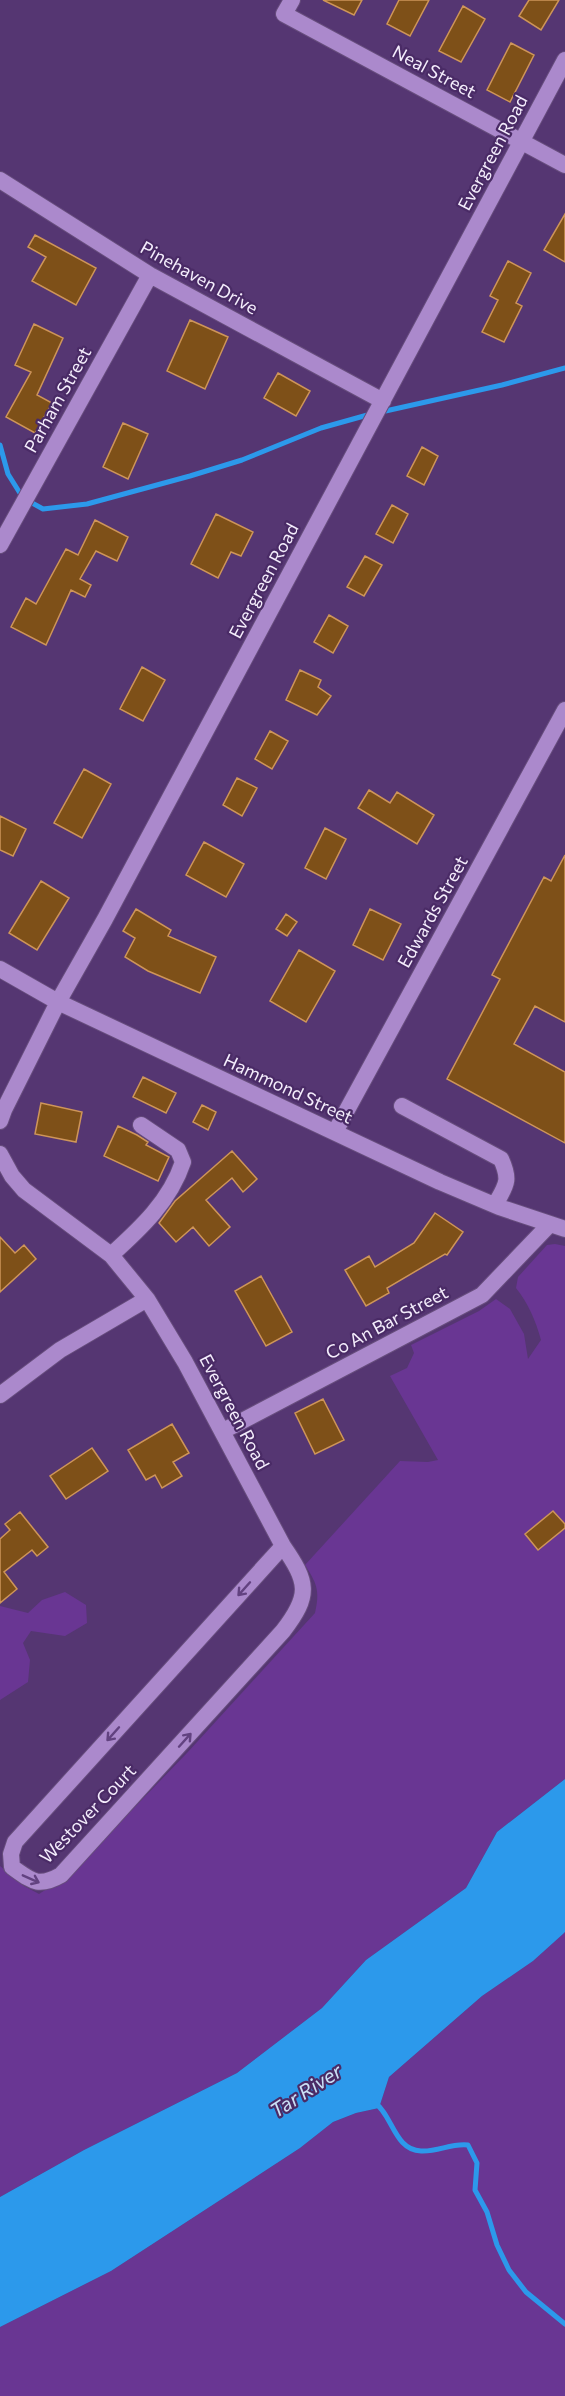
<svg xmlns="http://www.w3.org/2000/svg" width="565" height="2396" font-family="Commissioner,sans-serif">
	<rect width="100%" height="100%" fill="#553672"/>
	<!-- green -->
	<path fill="#693693" d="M 555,1244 L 565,1246 L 565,1779 L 497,1832 L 466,1888 L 366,1960 L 322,2008 L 237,2073 L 84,2150 L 0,2197 L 0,1866 L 24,1886 L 39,1894 L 70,1874 L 187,1753 L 315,1613 C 320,1590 317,1584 305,1565 L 400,1461 L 428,1462 L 438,1460 L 390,1376 L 407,1368 L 414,1353 L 411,1345 L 479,1311 L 496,1299 L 510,1309 L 524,1334 L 528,1359 L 541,1340 C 536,1321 528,1303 516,1288 L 518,1277 L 547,1245 Z
		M 65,1592 L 86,1605 L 87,1623 L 65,1636 L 31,1631 L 23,1643 L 30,1660 L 28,1682 L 0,1700 L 0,1606 L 28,1613 L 42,1600 Z
		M 565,1932 L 565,2396 L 0,2396 L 0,2327 L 111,2271 L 300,2148 L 333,2122 L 356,2113 L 379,2108 L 389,2077 L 482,1996 L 533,1961 Z"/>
	<!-- water -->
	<path fill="#2c99eb" d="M 565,1779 L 565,1932 L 563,1934 L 533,1961 L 482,1996 L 389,2077 L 379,2108 L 356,2113 L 333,2122 L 300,2148 L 111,2271 L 0,2327 L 0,2197 L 84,2150 L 237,2073 L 322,2008 L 366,1960 L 466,1888 L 497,1832 Z"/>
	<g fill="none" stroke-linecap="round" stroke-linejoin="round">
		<!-- stream -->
		<path stroke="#2c99eb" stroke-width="5" d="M 381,412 L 502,385 L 565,368
			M 0,445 L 8,474 L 23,498 L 43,509 L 87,504 L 190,476 L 242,460 L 321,428 L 371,414
			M 374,2102 C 393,2115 394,2150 421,2151 C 438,2152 451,2143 468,2145 L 477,2163 L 475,2190 L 487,2212 L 497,2245 L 509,2270 L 526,2292 L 565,2324"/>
	</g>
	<!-- building -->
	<path fill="#7e5018" stroke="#ce9559" stroke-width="1.5" d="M 323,0 L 362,0 L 354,15 Z
		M 399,0 L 429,0 L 410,36 L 387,24 Z
		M 529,0 L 559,0 L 541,30 L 519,16 Z
		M 463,6 L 485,19 L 461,62 L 439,51 Z
		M 511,43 L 534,55 L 510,102 L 487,90 Z
		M 565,214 L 565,262 L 544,250 Z
		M 35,235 L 96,268 L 76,305 L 32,281 L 46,257 L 28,247 Z
		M 508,261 L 531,273 L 516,303 L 522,306 L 504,342 L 482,332 L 498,300 L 490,296 Z
		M 190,320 L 228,337 L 205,389 L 167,371 Z
		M 34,324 L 63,338 L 37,395 L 52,403 L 35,433 L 6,417 L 31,372 L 15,365 Z
		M 278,373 L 310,391 L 296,416 L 264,398 Z
		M 123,423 L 148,434 L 128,479 L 103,467 Z
		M 422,447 L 438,456 L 424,485 L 407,476 Z
		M 392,505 L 408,514 L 393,543 L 376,534 Z
		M 216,514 L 253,532 L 241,556 L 231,552 L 218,578 L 191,564 Z
		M 95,520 L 128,537 L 117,561 L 96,551 L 80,579 L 91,585 L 85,597 L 71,590 L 46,645 L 11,627 L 26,598 L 36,604 L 66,549 L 78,555 Z
		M 365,556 L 382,565 L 364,596 L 347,587 Z
		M 329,615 L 348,626 L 333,653 L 314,642 Z
		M 142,667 L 165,680 L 143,721 L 120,709 Z
		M 300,670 L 321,680 L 318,687 L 331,696 L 317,715 L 286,700 Z
		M 270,731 L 288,741 L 272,769 L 255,759 Z
		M 84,769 L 111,784 L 82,838 L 54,823 Z
		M 237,778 L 257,788 L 242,816 L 223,805 Z
		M 369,790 L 390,803 L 397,792 L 434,815 L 417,844 L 358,808 Z
		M 0,816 L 26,829 L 13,856 L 0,850 Z
		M 325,828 L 346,839 L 326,879 L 305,868 Z
		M 204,842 L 244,864 L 226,897 L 186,875 Z
		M 565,855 L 565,1022 L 535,1006 L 514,1044 L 565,1072 L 565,1143 L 447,1079 L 500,979 L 492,975 L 544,877 L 551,881 Z
		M 41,881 L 69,898 L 37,950 L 9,933 Z
		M 136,909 L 171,930 L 168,936 L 216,957 L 200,993 L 148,971 L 125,957 L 135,938 L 123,931 Z
		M 370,909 L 401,924 L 383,960 L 353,945 Z
		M 286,914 L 297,922 L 287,936 L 276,929 Z
		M 299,950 L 335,971 L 306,1022 L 270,1001 Z
		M 143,1077 L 176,1093 L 166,1113 L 133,1097 Z
		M 41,1103 L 82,1112 L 76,1142 L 35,1134 Z
		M 202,1105 L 216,1112 L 208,1130 L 193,1122 Z
		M 118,1126 L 137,1135 L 148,1142 L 146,1145 L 169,1157 L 158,1181 L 104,1156 Z
		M 232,1151 L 257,1179 L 243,1192 L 232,1178 L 206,1200 L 230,1227 L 209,1246 L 193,1227 L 176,1242 L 159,1223 L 175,1201 Z
		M 435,1213 L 463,1232 L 447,1255 L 445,1254 L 387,1288 L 389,1293 L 366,1306 L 345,1270 L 369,1256 L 375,1267 L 414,1243 Z
		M 0,1237 L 15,1253 L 24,1245 L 36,1259 L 0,1292 Z
		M 261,1276 L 292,1332 L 266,1346 L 235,1291 Z
		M 323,1399 L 344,1440 L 315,1454 L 295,1413 Z
		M 172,1424 L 189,1453 L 173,1462 L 182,1476 L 162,1488 L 155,1475 L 146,1480 L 128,1450 Z
		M 92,1448 L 108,1471 L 66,1499 L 50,1476 Z
		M 553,1511 L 565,1524 L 565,1528 L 538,1550 L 525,1534 Z
		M 20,1512 L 48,1547 L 37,1556 L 32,1550 L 4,1572 L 17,1589 L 0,1603 L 0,1539 L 10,1530 L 5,1524 Z"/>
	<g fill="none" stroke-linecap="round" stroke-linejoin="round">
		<defs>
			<path id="minor" d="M 292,0 L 284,14 L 565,165
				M 0,180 L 150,275 L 383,401
				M 0,545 L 150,275
				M 0,969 L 58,1002 L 440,1182 L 499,1207 L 565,1229
				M 402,1106 L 501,1159 C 511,1181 506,1185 495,1205
				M 0,1121 L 4,1110 L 58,1002 L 105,919 L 565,60
				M 335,1132 L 565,710
				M 0,1154 L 12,1176 L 24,1190 L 111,1255 L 147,1299 L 185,1362 L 283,1546 C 308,1582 311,1595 283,1631 L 61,1875 C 38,1888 32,1881 12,1867 L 11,1854 L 15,1842 L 283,1546
				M 111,1255 C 141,1228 170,1201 183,1162 L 178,1150 L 141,1125
				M 0,1395 L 60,1350 L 147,1299
				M 223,1431 L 482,1295 L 550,1224"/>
		</defs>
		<!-- minor casing -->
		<use href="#minor" stroke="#674d7d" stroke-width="18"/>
		<!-- minor -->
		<use href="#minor" stroke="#ab89cc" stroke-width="16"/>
	</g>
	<!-- one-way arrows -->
	<defs><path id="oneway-shaft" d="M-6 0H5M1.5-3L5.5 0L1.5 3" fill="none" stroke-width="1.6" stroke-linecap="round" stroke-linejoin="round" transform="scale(1.5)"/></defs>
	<g stroke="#624280">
		<use href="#oneway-shaft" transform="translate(244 1589) rotate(132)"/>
		<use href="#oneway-shaft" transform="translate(113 1734) rotate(132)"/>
		<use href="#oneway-shaft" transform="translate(185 1740) rotate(-48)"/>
		<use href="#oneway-shaft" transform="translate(31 1879) rotate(24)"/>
	</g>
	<g text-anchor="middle" stroke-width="4.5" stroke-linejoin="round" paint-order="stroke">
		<!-- street labels -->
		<g font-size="18" fill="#f4edfc" stroke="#4a2b66">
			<text transform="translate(434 72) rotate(28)" y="6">Neal Street</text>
			<text transform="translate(493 153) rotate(-62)" y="6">Evergreen Road</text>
			<text transform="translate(199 278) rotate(29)" y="6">Pinehaven Drive</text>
			<text transform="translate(58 400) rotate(-61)" y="6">Parham Street</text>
			<text transform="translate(264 581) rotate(-62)" y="6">Evergreen Road</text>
			<text transform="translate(433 912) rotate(-61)" y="6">Edwards Street</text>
			<text transform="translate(288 1089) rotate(25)" y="6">Hammond Street</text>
			<text transform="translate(387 1323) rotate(-28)" y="6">Co An Bar Street</text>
			<text transform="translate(234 1412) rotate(62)" y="6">Evergreen Road</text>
			<text transform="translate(88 1814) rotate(-46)" y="6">Westover Court</text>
		</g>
		<!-- water labels -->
		<g font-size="20" font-style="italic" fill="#cbe1f6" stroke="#4a2b66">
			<text transform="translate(306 2091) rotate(-33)" y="7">Tar River</text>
		</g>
	</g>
</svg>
